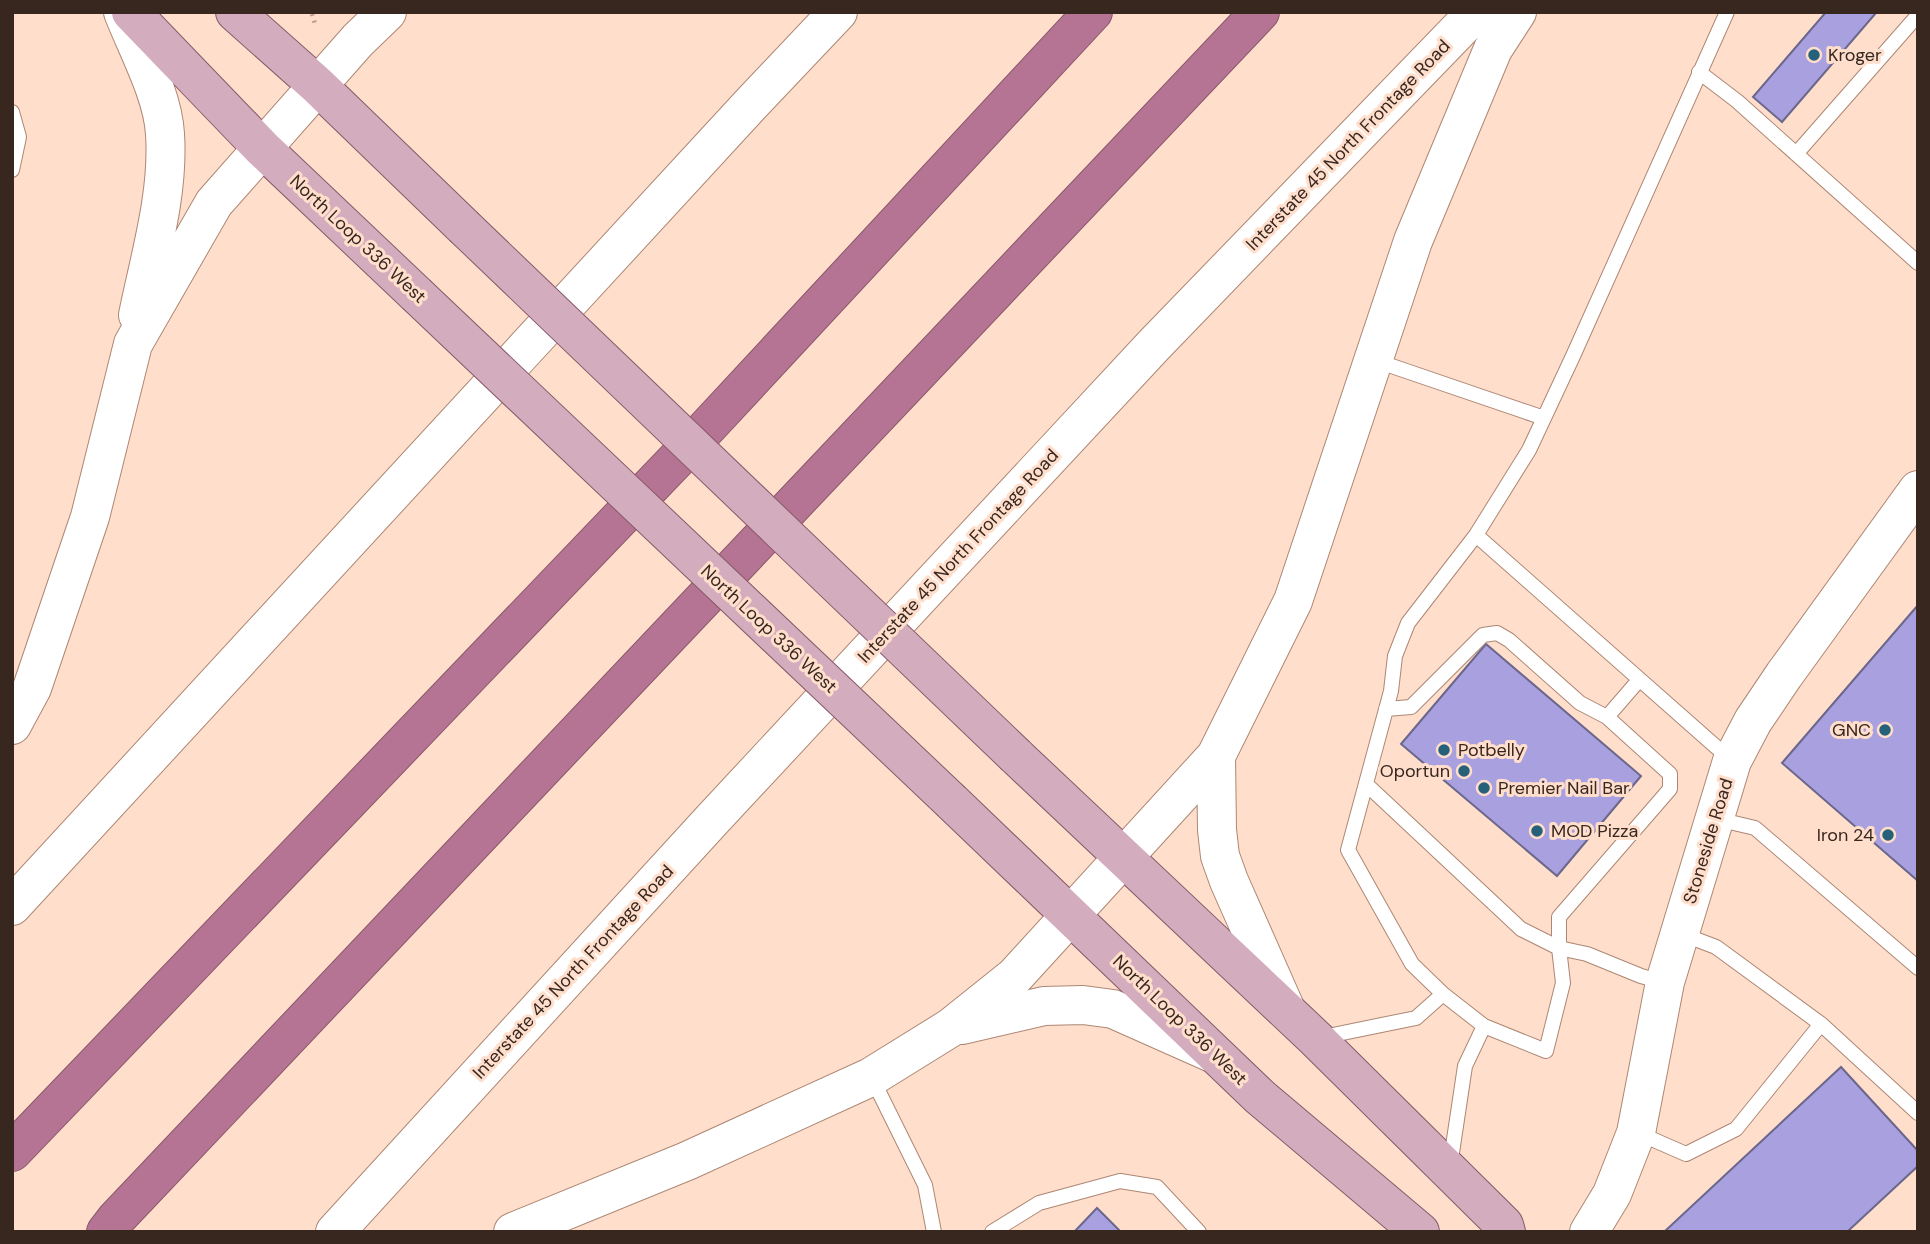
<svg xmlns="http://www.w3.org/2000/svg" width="1930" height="1244" font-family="'DM Sans',sans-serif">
	<rect width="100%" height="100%" fill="#ffdecc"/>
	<!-- building -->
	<path fill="#a8a0df" stroke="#6b678b" stroke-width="2" d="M 1826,12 L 1876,13 L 1782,122 L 1753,97 Z
		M 1918,605 L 1918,881 L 1782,763 Z
		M 1486,644 L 1641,776 L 1557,876 L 1401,744 Z
		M 1841,1067 L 1918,1151 L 1918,1166 L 1847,1232 L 1664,1232 Z
		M 1097,1208 L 1121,1232 L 1074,1232 Z"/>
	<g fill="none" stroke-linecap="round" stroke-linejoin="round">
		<defs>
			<path id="lane" d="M 1699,72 L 1737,101 L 1918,263
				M 12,112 L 19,137 L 12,170
				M 1796,154 L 1918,15
				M 1374,360 L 1544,418
				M 1476,535 L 1731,760
				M 1639,680 L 1607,717 L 1670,774 L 1670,789 L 1559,917 L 1559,948 L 1563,983 L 1546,1051 L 1484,1026 L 1443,994 L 1412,964 L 1348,850 L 1391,691 L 1395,656 L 1408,623 L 1476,535 L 1529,450 L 1573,356 L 1727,12
				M 1386,709 L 1411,707 L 1483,635 L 1497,633 L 1509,640 L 1580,703 L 1607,717
				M 1366,784 L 1521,929 L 1559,948 L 1587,954 L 1641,976 L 1663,982
				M 1717,819 L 1755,828 L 1918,968
				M 1821,1024 L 1918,1113
				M 1323,1037 L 1416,1018 L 1443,994
				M 872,1078 L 925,1185 L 934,1232
				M 1638,1133 L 1686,1154 L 1736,1129 L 1821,1024 L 1716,947 L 1682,934
				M 1450,1166 L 1465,1066 L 1484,1026
				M 992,1232 L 1039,1203 L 1120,1181 L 1157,1187 L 1199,1232"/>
			<path id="secondary" d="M 123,12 C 137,48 163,95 165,134 C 169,194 150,256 138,315
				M 12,725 L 32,688 L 90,517 L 133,344 L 214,203 L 358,40 L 387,12
				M 1216,756 L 1217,830 L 1220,856 L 1229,881 L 1286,1010
				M 12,906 L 749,106 L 838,12
				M 962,1025 L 1044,1006 L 1083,1005 L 1113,1009 L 1212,1053
				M 335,1232 L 710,822 L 1154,345 L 1476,12
				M 513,1232 L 687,1161 L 871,1077 L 950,1028 L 1015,976 L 1216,756 L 1293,601 L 1413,241 L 1493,49 L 1517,12
				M 1589,1232 L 1612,1194 L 1636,1133 L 1665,982 L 1732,761 L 1753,721 L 1784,675 L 1918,490"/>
			<path id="primary" d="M 131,12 L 262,148 L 416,294
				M 235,12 L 317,85 L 463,226
				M 1016,756 L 1316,1039 L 1504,1225 L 1506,1232
				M 952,802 L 1260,1097 L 1420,1232"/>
			<path id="highway" d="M 12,1152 L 699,436 L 1093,12
				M 106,1232 L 116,1219 L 1260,12"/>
		</defs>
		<!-- lane casing -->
		<use href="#lane" stroke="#ad8773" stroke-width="16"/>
		<!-- secondary casing -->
		<use href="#secondary" stroke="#ad8773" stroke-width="40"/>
		<!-- primary casing -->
		<use href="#primary" stroke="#89596a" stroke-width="40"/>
		<!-- highway casing -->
		<use href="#highway" stroke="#89596a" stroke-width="40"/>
		<!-- path -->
		<path stroke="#bba091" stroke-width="4.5" stroke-dasharray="2 5" stroke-linecap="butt" d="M 312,14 L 316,27"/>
		<!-- lane -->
		<use href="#lane" stroke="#fff" stroke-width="14"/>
		<!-- secondary -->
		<use href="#secondary" stroke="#fff" stroke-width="38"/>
		<!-- primary -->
		<use href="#primary" stroke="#d3acbe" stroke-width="38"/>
		<!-- highway -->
		<use href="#highway" stroke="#b57493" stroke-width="38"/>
		<defs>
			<path id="primary-bridge" d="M 463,226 L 1016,756
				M 416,294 L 952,802"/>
		</defs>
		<!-- primary-bridge casing -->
		<use href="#primary-bridge" stroke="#89596a" stroke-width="40" stroke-linecap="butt"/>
		<!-- primary-bridge -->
		<use href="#primary-bridge" stroke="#d3acbe" stroke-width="38"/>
	</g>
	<!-- markers -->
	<g fill="#266079" stroke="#ffdecc" stroke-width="2.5">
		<circle cx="1814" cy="55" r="7"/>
		<circle cx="1885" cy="730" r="7"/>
		<circle cx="1444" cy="750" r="7"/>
		<circle cx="1464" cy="771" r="7"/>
		<circle cx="1484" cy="788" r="7"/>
		<circle cx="1537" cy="831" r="7"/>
		<circle cx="1888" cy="835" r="7"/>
	</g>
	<g text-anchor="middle" stroke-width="6" stroke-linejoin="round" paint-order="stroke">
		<!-- poi labels -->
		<g font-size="18" fill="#37271f" stroke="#ffdecc" text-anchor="start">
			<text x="1828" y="61">Kroger</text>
			<text x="1871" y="736" text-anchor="end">GNC</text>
			<text x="1458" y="756">Potbelly</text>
			<text x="1450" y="777" text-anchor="end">Oportun</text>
			<text x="1498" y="794">Premier Nail Bar</text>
			<text x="1551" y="837">MOD Pizza</text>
			<text x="1874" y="841" text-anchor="end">Iron 24</text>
		</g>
		<!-- street labels -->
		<g font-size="18" fill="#37271f" stroke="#ffdecc">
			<text transform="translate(1348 145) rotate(-46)" y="6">Interstate 45 North Frontage Road</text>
			<text transform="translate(358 239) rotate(43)" y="6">North Loop 336 West</text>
			<text transform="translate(958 556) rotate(-47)" y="6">Interstate 45 North Frontage Road</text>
			<text transform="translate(769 629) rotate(43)" y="6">North Loop 336 West</text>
			<text transform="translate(1708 841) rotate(-73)" y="6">Stoneside Road</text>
			<text transform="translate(573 972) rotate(-47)" y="6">Interstate 45 North Frontage Road</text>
			<text transform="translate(1180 1020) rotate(44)" y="6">North Loop 336 West</text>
		</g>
	</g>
	<!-- border -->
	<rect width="1930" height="1244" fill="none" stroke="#37271f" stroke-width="28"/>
</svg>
